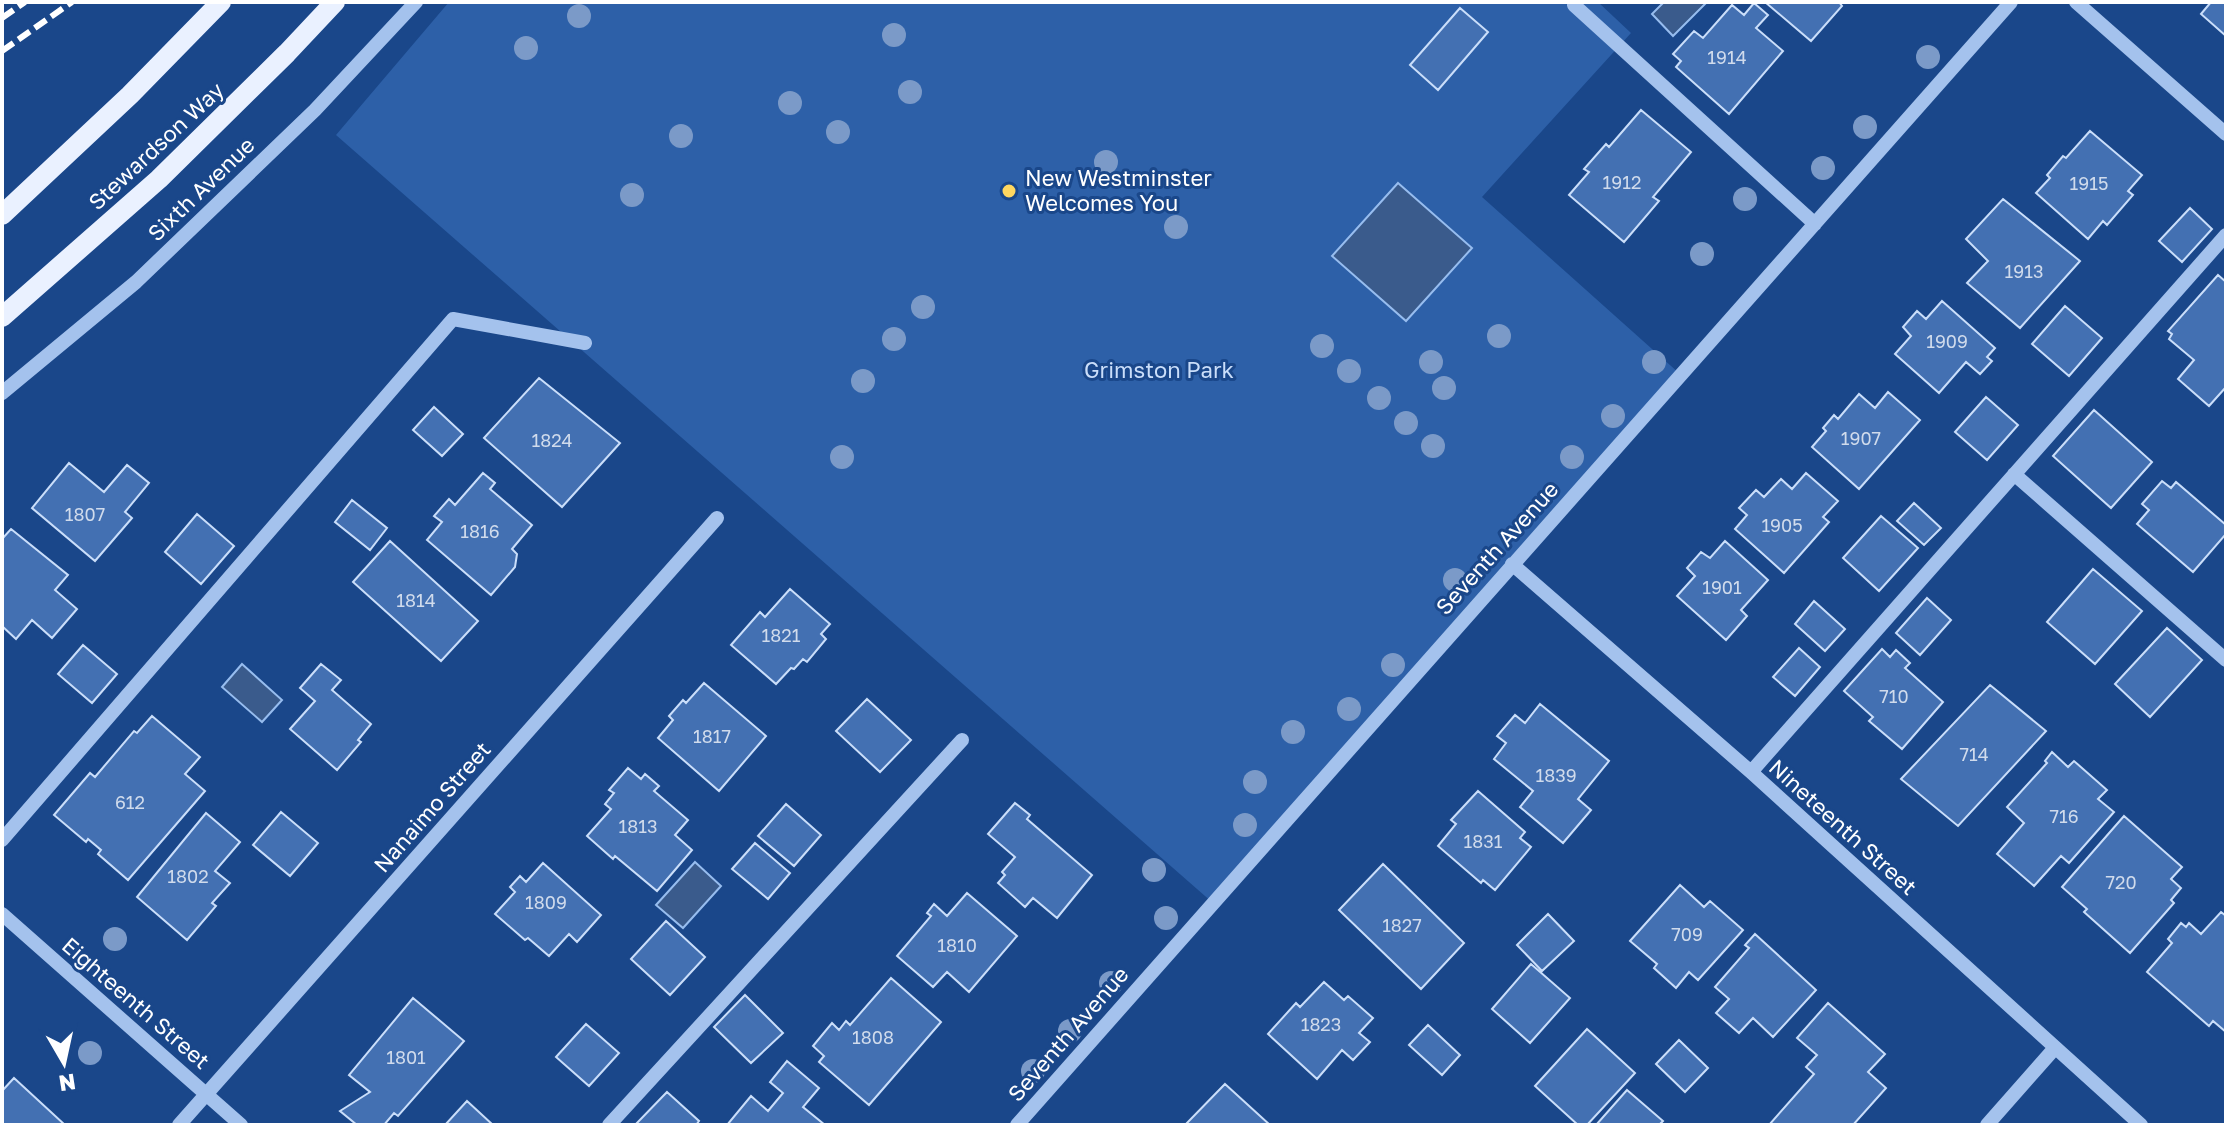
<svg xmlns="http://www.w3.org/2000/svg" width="2228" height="1127" font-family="'Golos Text',sans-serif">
	<rect width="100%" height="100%" fill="#1a478a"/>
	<!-- green -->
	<path fill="#2d60a8" d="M 449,2 L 1598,2 L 1631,33 L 1482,197 L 1680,374 L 1213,903 L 336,135 Z"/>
	<!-- water -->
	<path fill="#3a5b8c" stroke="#97bdef" stroke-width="2" d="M 1664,2 L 1707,2 L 1673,36 L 1652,14 Z
		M 1398,183 L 1472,248 L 1406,321 L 1332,256 Z
		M 242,664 L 282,700 L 262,722 L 222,687 Z
		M 695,862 L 721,886 L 683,928 L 656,905 Z"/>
	<!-- building -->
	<path fill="#4370b2" stroke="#cadefa" stroke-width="2" d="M 1765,2 L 1839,2 L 1842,6 L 1811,41 Z
		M 2211,2 L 2226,2 L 2226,36 L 2201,14 Z
		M 1754,3 L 1768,15 L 1756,28 L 1783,51 L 1729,114 L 1676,67 L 1681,61 L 1673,54 L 1694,31 L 1703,38 L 1732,5 L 1744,15 Z
		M 1460,8 L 1488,32 L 1438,90 L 1410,65 Z
		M 1641,110 L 1691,152 L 1653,197 L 1659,201 L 1624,242 L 1569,195 L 1589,172 L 1584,169 L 1606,144 L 1609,147 Z
		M 2090,131 L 2142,175 L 2128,191 L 2133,195 L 2107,225 L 2103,221 L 2088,239 L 2036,193 L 2050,178 L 2047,175 L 2063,156 L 2066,158 Z
		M 2003,199 L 2080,261 L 2020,328 L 1967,283 L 1988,261 L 1966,239 Z
		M 2190,208 L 2212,229 L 2182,262 L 2159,241 Z
		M 2218,275 L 2226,282 L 2226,387 L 2209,406 L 2178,379 L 2194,360 L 2169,339 L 2172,334 L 2168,331 Z
		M 1942,301 L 1995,348 L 1987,357 L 1992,361 L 1980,374 L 1966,362 L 1939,393 L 1895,354 L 1911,336 L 1903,327 L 1917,311 L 1926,319 Z
		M 2065,306 L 2102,338 L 2069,376 L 2032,344 Z
		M 539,378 L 620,443 L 562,507 L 484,438 Z
		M 1888,392 L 1920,420 L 1859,489 L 1812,447 L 1826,431 L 1823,428 L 1834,415 L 1838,419 L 1859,394 L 1875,408 Z
		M 1986,397 L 2018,425 L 1987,460 L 1955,432 Z
		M 434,407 L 463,434 L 442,456 L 413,430 Z
		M 2094,410 L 2152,462 L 2111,508 L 2053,456 Z
		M 69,463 L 104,492 L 127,465 L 149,483 L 125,512 L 132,518 L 95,561 L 32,508 Z
		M 483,473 L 495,483 L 490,489 L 532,525 L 512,549 L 517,554 L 515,567 L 491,595 L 427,540 L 442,522 L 434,516 L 449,499 L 455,505 Z
		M 1806,473 L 1838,501 L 1823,517 L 1829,522 L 1784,573 L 1735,529 L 1747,515 L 1739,508 L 1756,490 L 1764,497 L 1781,479 L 1792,489 Z
		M 2162,481 L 2171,488 L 2176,482 L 2226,525 L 2226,534 L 2193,572 L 2137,524 L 2149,510 L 2142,504 Z
		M 352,500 L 387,528 L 370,550 L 335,522 Z
		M 1914,503 L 1941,528 L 1924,545 L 1897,521 Z
		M 197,514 L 234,546 L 201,584 L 165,552 Z
		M 1881,516 L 1918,548 L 1879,591 L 1843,558 Z
		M 11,529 L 68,575 L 55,590 L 77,609 L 52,638 L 32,620 L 16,639 L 2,626 L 2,539 Z
		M 390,541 L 478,621 L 441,661 L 353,582 Z
		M 1725,541 L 1768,580 L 1741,610 L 1747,616 L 1726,640 L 1677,596 L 1695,576 L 1687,568 L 1701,552 L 1710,558 Z
		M 2093,569 L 2142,611 L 2095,664 L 2047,622 Z
		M 790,589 L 830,624 L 821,634 L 826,639 L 807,662 L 803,659 L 794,669 L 791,668 L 776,684 L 731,645 L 760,612 L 765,617 Z
		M 1927,598 L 1951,620 L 1920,655 L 1896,633 Z
		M 1814,601 L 1845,629 L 1825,651 L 1795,624 Z
		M 2167,628 L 2202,660 L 2150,717 L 2115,684 Z
		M 83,645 L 117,674 L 92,703 L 58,674 Z
		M 1799,648 L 1820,667 L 1795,696 L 1773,677 Z
		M 1882,649 L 1890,657 L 1896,650 L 1910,663 L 1905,668 L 1943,702 L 1902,749 L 1869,721 L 1873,717 L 1844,691 Z
		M 321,664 L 341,680 L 332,690 L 371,724 L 358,740 L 361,742 L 337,770 L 290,729 L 315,701 L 300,688 Z
		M 704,683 L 766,736 L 719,791 L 658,738 L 673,720 L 669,716 L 683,700 L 686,703 Z
		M 1990,685 L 2046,731 L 1958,826 L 1901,779 Z
		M 867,699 L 911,740 L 880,772 L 836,731 Z
		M 1540,704 L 1609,761 L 1578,799 L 1591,810 L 1563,843 L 1520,807 L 1533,791 L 1494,759 L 1506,743 L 1497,736 L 1515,715 L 1525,723 Z
		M 152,716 L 200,757 L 185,774 L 205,791 L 128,880 L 98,854 L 101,850 L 88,839 L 86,842 L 54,815 L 90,773 L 95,777 L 134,731 L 137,733 Z
		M 2052,752 L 2068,767 L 2074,761 L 2107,790 L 2098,799 L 2114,812 L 2069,863 L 2061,856 L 2034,886 L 1997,854 L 2024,823 L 2007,807 L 2047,763 L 2045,761 Z
		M 628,768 L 641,779 L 645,774 L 659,786 L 654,791 L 688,820 L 675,835 L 692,850 L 657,891 L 615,856 L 613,859 L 587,836 L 611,809 L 605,804 L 614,793 L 609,790 Z
		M 1478,791 L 1525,832 L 1520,838 L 1531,847 L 1495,890 L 1483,880 L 1481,883 L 1438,846 L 1456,824 L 1451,820 Z
		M 1015,803 L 1030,815 L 1027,819 L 1092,875 L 1057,918 L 1033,898 L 1025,907 L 998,883 L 1005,875 L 1002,872 L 1015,857 L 988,834 Z
		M 786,804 L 821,835 L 794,866 L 758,836 Z
		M 281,812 L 318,843 L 290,876 L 253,845 Z
		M 206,813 L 240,842 L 215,871 L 230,883 L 212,903 L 216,906 L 187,940 L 137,897 Z
		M 2124,816 L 2182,867 L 2171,879 L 2181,888 L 2171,900 L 2174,903 L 2130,953 L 2084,912 L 2087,909 L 2062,887 Z
		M 755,843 L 790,873 L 768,899 L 732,869 Z
		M 543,863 L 601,915 L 577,942 L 569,934 L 549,956 L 528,938 L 525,940 L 495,914 L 515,892 L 510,887 L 520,876 L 526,882 Z
		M 1383,864 L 1464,943 L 1421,989 L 1339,910 Z
		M 1680,885 L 1704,907 L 1710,901 L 1743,930 L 1698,980 L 1689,972 L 1676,988 L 1654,968 L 1657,964 L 1630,941 Z
		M 967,893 L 1017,936 L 969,992 L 947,972 L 933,987 L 897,956 L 931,916 L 927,913 L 934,904 L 947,916 Z
		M 2221,912 L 2226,916 L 2226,1032 L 2213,1021 L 2209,1026 L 2147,972 L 2172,943 L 2168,939 L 2181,923 L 2186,927 L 2189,923 L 2201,934 Z
		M 1548,914 L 1574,941 L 1542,971 L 1517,945 Z
		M 666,921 L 705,957 L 670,995 L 631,959 Z
		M 1755,934 L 1816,990 L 1773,1037 L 1753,1018 L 1739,1033 L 1716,1013 L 1729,999 L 1715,987 L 1749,948 L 1745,945 Z
		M 1531,964 L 1570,998 L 1530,1043 L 1492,1009 Z
		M 891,978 L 941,1022 L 869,1105 L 819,1062 L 824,1056 L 813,1046 L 832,1023 L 839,1030 L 846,1021 L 850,1025 Z
		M 1324,982 L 1344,1000 L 1348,996 L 1373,1018 L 1359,1033 L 1370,1042 L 1353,1060 L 1342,1050 L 1317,1079 L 1268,1034 L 1296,1003 L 1300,1007 Z
		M 745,995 L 783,1033 L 751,1063 L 714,1027 Z
		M 413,998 L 464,1041 L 398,1116 L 394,1113 L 384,1125 L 357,1125 L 340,1111 L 370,1092 L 349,1075 Z
		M 1828,1003 L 1885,1054 L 1868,1072 L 1886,1088 L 1853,1125 L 1769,1125 L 1814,1074 L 1806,1067 L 1817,1055 L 1797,1038 Z
		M 586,1024 L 619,1053 L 589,1086 L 556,1057 Z
		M 1428,1025 L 1460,1055 L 1442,1075 L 1409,1045 Z
		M 1587,1029 L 1635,1073 L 1587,1125 L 1578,1125 L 1535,1086 Z
		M 1679,1040 L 1708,1068 L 1685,1092 L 1656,1064 Z
		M 787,1061 L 819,1088 L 803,1107 L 825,1125 L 727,1125 L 751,1096 L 768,1111 L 783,1093 L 770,1082 Z
		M 14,1078 L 65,1125 L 2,1125 L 2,1091 Z
		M 1225,1084 L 1270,1125 L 1185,1125 Z
		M 1627,1090 L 1663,1121 L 1659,1125 L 1596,1125 Z
		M 667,1092 L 699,1121 L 696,1125 L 635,1125 Z
		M 467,1101 L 493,1125 L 445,1125 Z"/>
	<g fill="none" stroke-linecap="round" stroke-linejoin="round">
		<!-- minor -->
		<path stroke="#a4c2ed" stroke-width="14" d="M 1576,2 L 1574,5 L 1815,224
			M 2076,2 L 2226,134
			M 2,393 L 136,282 L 315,110 L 416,2
			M 2014,474 L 2226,660
			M 1512,564 L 1751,772 L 2141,1125
			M 1751,772 L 2226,235
			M 2,840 L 453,319 L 585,343
			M 2,914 L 241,1125
			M 179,1125 L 717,518
			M 609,1125 L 962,740
			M 1017,1125 L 2011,2
			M 1987,1125 L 2054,1049"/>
		<!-- major -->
		<path stroke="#eaf1ff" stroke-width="20" d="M 2,215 L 130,95 L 221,2
			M 2,317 L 159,179 L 287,53 L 335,2"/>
		<!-- rail -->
		<path stroke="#fff" stroke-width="6" stroke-dasharray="14 6" stroke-linecap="butt" d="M 2,18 L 25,2
			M 2,51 L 72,2"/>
	</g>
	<!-- trees -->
	<g fill="#7b9ac8">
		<circle cx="579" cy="16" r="12"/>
		<circle cx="894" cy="35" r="12"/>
		<circle cx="526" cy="48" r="12"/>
		<circle cx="1928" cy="57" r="12"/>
		<circle cx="910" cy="92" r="12"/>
		<circle cx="790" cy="103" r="12"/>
		<circle cx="1865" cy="127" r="12"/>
		<circle cx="838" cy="132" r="12"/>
		<circle cx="681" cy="136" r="12"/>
		<circle cx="1106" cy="162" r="12"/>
		<circle cx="1823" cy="168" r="12"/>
		<circle cx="632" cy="195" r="12"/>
		<circle cx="1745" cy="199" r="12"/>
		<circle cx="1176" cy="227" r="12"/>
		<circle cx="1702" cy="254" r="12"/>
		<circle cx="923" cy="307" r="12"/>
		<circle cx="1499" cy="336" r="12"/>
		<circle cx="894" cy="339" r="12"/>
		<circle cx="1322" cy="346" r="12"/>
		<circle cx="1431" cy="362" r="12"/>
		<circle cx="1654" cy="362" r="12"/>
		<circle cx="1349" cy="371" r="12"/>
		<circle cx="863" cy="381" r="12"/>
		<circle cx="1444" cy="388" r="12"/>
		<circle cx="1379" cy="398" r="12"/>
		<circle cx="1613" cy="416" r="12"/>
		<circle cx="1406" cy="423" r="12"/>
		<circle cx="1433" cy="446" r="12"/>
		<circle cx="842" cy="457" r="12"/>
		<circle cx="1572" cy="457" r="12"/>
		<circle cx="1455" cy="580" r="12"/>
		<circle cx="1393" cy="665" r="12"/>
		<circle cx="1349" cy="709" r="12"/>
		<circle cx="1293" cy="732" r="12"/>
		<circle cx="1255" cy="782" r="12"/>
		<circle cx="1245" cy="825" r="12"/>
		<circle cx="1154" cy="870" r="12"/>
		<circle cx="1166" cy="918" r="12"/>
		<circle cx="115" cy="939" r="12"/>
		<circle cx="1111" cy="983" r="12"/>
		<circle cx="1070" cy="1031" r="12"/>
		<circle cx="90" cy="1053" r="12"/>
		<circle cx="1033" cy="1071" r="12"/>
	</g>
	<!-- markers -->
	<circle fill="#ffd760" stroke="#1a478a" stroke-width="3" cx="1009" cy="191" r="8"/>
	<g text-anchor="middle" stroke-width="6" stroke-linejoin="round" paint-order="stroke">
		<!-- number labels -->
		<g font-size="18" fill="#d0dbec">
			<text x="1727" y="64">1914</text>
			<text x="1622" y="189">1912</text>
			<text x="2089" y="190">1915</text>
			<text x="2024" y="278">1913</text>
			<text x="1947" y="348">1909</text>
			<text x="1861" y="445">1907</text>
			<text x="552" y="447">1824</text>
			<text x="85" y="521">1807</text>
			<text x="1782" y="532">1905</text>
			<text x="480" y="538">1816</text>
			<text x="1722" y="594">1901</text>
			<text x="416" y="607">1814</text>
			<text x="781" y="642">1821</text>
			<text x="1894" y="703">710</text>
			<text x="712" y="743">1817</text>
			<text x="1974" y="761">714</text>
			<text x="1556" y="782">1839</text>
			<text x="130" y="809">612</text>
			<text x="2064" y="823">716</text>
			<text x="638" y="833">1813</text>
			<text x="1483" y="848">1831</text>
			<text x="188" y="883">1802</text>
			<text x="2121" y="889">720</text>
			<text x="546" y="909">1809</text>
			<text x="1402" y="932">1827</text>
			<text x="1687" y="941">709</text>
			<text x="957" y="952">1810</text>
			<text x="1321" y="1031">1823</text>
			<text x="873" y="1044">1808</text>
			<text x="406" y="1064">1801</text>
		</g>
		<!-- street labels -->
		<g font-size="22" fill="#fff" stroke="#1a478a">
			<text transform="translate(156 146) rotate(-43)" y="8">Stewardson Way</text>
			<text transform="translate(201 189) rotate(-44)" y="8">Sixth Avenue</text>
			<text transform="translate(1497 548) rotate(-48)" y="8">Seventh Avenue</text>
			<text transform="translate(432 807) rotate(-49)" y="8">Nanaimo Street</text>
			<text transform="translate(1843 827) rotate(42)" y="8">Nineteenth Street</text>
			<text transform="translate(136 1003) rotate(41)" y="8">Eighteenth Street</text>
			<text transform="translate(1068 1034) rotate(-49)" y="8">Seventh Avenue</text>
		</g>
		<!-- poi labels -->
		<g font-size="22" fill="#fff" stroke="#1a478a" text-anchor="start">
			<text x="1025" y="186">New Westminster<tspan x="1025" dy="25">Welcomes You</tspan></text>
		</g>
		<!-- park labels -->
		<g font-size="22" fill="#cadefa" stroke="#1a478a">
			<text x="1159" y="378">Grimston Park</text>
		</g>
	</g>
	<!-- border -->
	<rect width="2228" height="1127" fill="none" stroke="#ffffff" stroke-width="8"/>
	<!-- north arrow -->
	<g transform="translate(64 1063) rotate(171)" stroke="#1a478a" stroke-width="6" paint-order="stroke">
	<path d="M0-6L14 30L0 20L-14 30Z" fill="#ffffff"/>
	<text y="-12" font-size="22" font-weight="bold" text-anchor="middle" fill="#ffffff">N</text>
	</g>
</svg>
